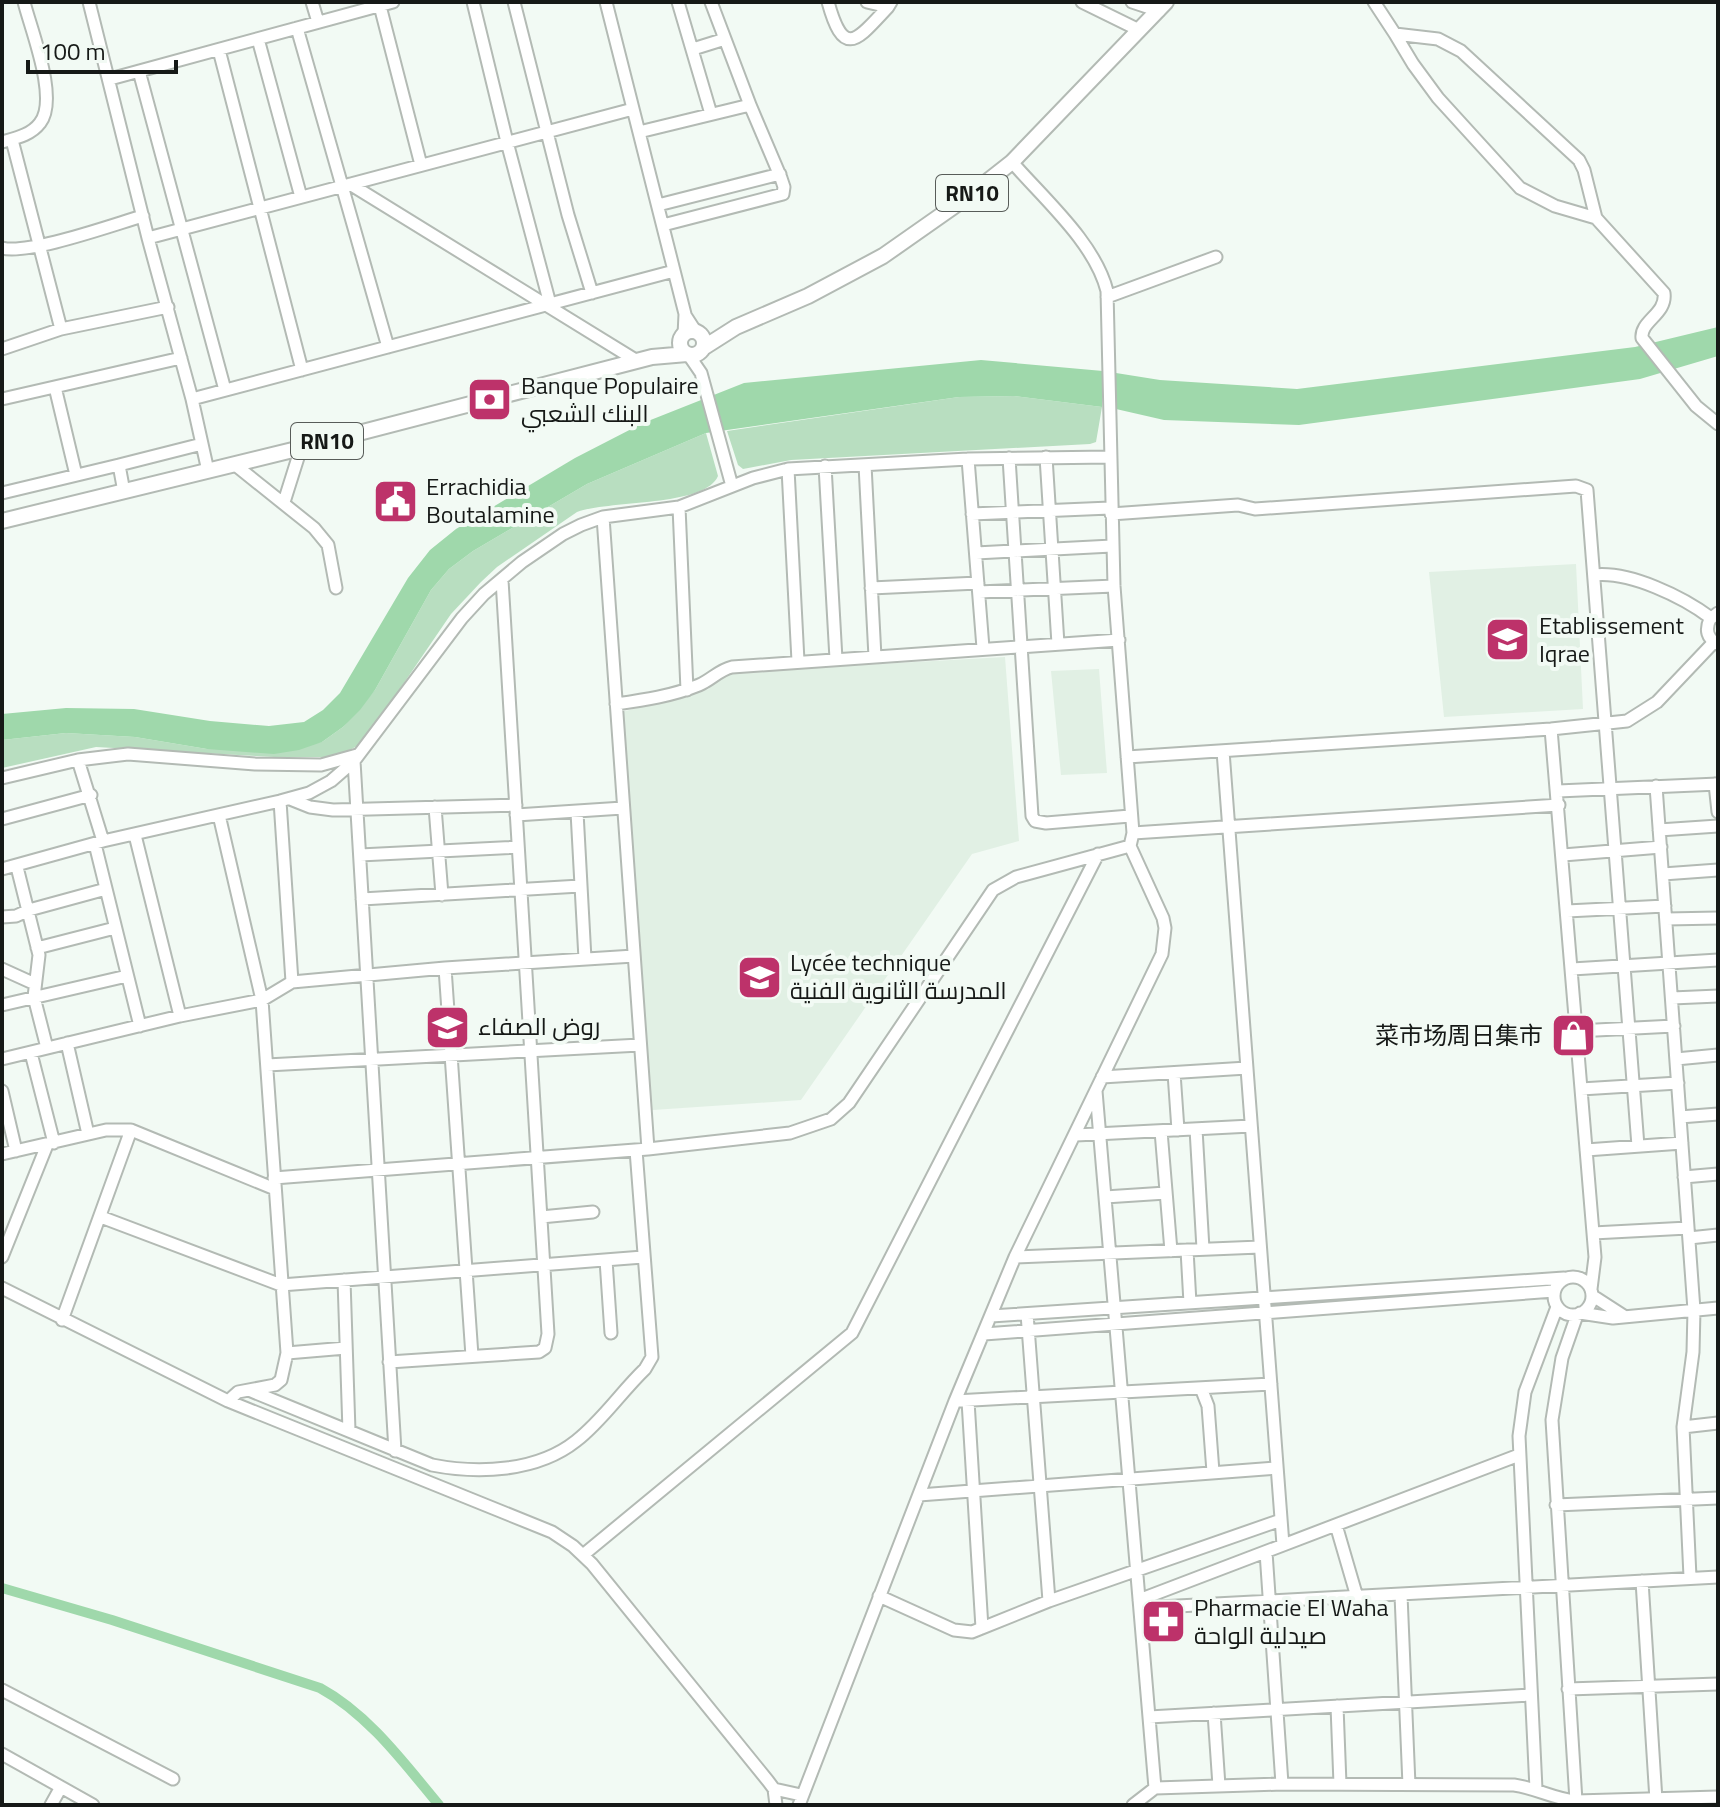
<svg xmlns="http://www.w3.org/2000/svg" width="1720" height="1807" font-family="'Titillium Web',Cairo,'Noto Sans SC',sans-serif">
	<rect width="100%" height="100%" fill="#f2faf4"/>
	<!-- built -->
	<path fill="#e1f0e4" d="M 1576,564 L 1583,709 L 1444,717 L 1429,572 Z
		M 1005,657 L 1019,841 L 972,854 L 801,1100 L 638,1111 L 618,713 L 709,689 L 715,673 Z
		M 1099,669 L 1107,773 L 1061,775 L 1051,671 Z"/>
	<!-- green -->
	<path fill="#b8dec0" d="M 1014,396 L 1102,407 L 1096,442 L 1090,444 L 791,460 L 743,469 L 738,465 L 727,431 L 959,397 Z
		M 706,433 L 718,476 C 705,507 609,500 577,512 L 497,567 L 481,582 L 451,614 L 363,743 L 338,756 L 325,757 L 274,757 L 96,747 L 2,768 L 2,740 L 66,733 L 135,737 L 207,749 L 322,742 L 343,727 L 375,690 L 431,590 L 449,569 L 473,551 L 587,484 Z"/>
	<!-- water -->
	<path fill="#9fd8ab" d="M 1718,327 L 1718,356 L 1640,379 L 1299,425 L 1164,420 L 1116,409 L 1116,373 L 1160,380 L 1297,389 L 1635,347 Z
		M 981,360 L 1103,371 L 1102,407 L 1014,396 L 959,397 L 706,433 L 587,484 L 473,551 L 449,569 L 431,590 L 375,690 L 360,710 L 343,727 L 322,742 L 299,750 L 274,754 L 207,749 L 135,737 L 66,733 L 2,740 L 2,714 L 66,708 L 134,709 L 210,721 L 269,726 L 304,722 L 323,710 L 340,693 L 408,578 L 430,550 L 456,529 L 575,458 L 643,423 L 744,383 Z"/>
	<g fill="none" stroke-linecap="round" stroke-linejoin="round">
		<!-- canal -->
		<path stroke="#9fd8ab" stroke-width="10" d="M 2,1588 L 112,1620 L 320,1688 C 368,1714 404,1763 439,1805"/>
		<defs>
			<path id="minor" d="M 89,2 L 148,238 L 192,399 L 208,471
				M 312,2 L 318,22
				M 379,2 L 421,165
				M 473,2 L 507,142 L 550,304
				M 514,2 L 568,215 L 592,293
				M 606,2 L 685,314 L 684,335
				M 678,2 L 711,114
				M 828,2 C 844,60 857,40 888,7
				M 867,2 L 888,7 L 891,2
				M 1082,2 L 1139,30
				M 1132,2 L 1159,11
				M 1374,2 L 1395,34 L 1438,39 L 1461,51 L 1579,160 L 1584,170 L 1596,218 L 1664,293 C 1667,314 1640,321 1642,338 L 1696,406 L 1718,424
				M 297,28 L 388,347
				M 1395,34 L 1413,64 L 1438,98 L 1520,188 L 1555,206 L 1596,218
				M 258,39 L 301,197
				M 693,49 L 725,39
				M 219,50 L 302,370
				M 139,71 L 225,390
				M 110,79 L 393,2
				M 639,132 L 750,105 L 711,2
				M 12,140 L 61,329
				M 2,142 C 16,138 31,135 40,123 C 59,99 31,30 24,2
				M 350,184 L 637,361
				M 658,205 L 780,174
				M 663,225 L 783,194 L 784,187 L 781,178 L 750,105
				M 148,238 L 633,109
				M 2,248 C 29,255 112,225 143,216
				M 1107,297 L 1216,257
				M 685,315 L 696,332
				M 2,349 L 61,329 L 168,307
				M 688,354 L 701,373 L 732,486
				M 55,387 L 76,475
				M 2,399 L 181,358
				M 192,399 L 674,271
				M 1046,457 L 1058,644
				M 1009,458 L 1032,816 L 1035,821 L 1046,823 L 1130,816
				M 968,459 L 983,648
				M 234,464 L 314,528 L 328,545 L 336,588
				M 865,465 L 875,657
				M 825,466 L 836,659
				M 788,469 L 798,661
				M 124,492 L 119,465 L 202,444
				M 2,493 L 119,465
				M 284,502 L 301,448
				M 679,507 L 687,690
				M 972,514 L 1110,508
				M 1111,514 L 1238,505 L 1255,509 L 1576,486 L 1587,490 L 1638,1146
				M 603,517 L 648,1149
				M 976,553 L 1112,546
				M 1594,575 C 1630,571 1683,597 1711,618
				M 871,588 L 978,583
				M 979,592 L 1114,586
				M 1718,613 L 1710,619 C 1705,630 1707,639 1718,644
				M 616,704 C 644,700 672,696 699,685 C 711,680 719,670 732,667 L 1119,640
				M 1551,729 L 1595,1257 L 1591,1289
				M 1223,751 L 1283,1545
				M 1127,757 L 1551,729 L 1627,721 L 1657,702 L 1714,642
				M 78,760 L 103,841
				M 354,761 L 395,1451
				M 2,778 L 78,760 L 128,754 L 255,764 L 321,765 L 357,755
				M 1715,784 L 1718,812
				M 1656,786 L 1694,1310 L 1693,1352 L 1683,1427
				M 1558,791 L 1718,784
				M 290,799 L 310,807 L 333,810 L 516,805
				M 280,801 L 292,982
				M 435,807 L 442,895
				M 577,812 L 585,959
				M 219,815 L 262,1000 L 287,1353 L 281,1380 L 275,1385 L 238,1392 L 228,1401
				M 516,815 L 623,808
				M 2,819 L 91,795
				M 1659,830 L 1718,826
				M 1133,833 L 1559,805
				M 135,835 L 180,1016
				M 95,844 L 140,1026
				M 360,855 L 518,847
				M 1563,855 L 1661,847
				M 17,867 L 39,955 L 34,997 L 47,1048
				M 2,869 L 103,841 L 280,801 L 309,793 L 331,781 L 354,761 L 462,618 L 484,594 L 522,562 L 563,534 L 581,525 L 603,517 L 679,507 L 753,478 L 788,469 L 968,459 L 1110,457
				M 1663,874 L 1718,870
				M 362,899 L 580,886
				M 1567,911 L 1665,906
				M 2,917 L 16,916 L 29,910 L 106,889
				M 1666,919 L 1718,918
				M 37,948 L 115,928
				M 445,968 L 472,1356
				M 2,969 L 35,984
				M 1572,969 L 1718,960
				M 1672,998 L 1718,996
				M 2,1005 L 127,976
				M 1577,1031 L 1674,1026
				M 67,1043 L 88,1134
				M 31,1053 L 54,1143
				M 2,1059 L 180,1016 L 262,1000 L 292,982 L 445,968 L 634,956
				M 1676,1059 L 1718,1055
				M 267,1065 L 640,1045
				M 1174,1073 L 1178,1130
				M 1102,1077 L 1247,1068
				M 1581,1089 L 1678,1083
				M 2,1091 L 16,1151
				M 1096,1091 L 1155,1788
				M 1680,1117 L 1718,1114
				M 1196,1129 L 1203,1249
				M 1161,1131 L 1171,1251
				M 1076,1135 L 1251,1126
				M 1586,1150 L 1682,1143
				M 2,1154 L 106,1130 L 131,1130 L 275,1189
				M 1684,1177 L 1718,1174
				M 274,1178 L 648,1149 L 790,1133 L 831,1119 L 849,1103 L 993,890 L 1016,877 L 1130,846
				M 1105,1197 L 1166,1193
				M 101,1217 L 281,1285 L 643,1257
				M 541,1217 L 593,1212
				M 1593,1233 L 1688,1228
				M 1689,1238 L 1718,1235
				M 1187,1250 L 1190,1303
				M 2,1257 L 47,1145
				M 1015,1257 L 1260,1247
				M 606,1260 L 611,1333
				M1554 1296a19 19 0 1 1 38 0a19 19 0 1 1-38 0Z
				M 344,1280 L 349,1431
				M 2,1288 L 228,1401 L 552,1532 L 573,1546 L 592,1564 L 768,1781 L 774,1789 L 776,1805
				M 1593,1296 L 1624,1316
				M 1580,1313 L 1613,1318 L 1718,1308
				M 1027,1314 L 1049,1601
				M 991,1316 L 1564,1278
				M 62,1320 L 131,1130
				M 984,1334 L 1554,1291
				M 287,1353 L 346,1348
				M 389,1362 L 539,1352 L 545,1348 L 548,1334 L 502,580
				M 1201,1388 L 1208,1406 L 1213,1472
				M 251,1391 L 432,1465 C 478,1474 537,1472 576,1441 C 602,1421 621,1392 645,1369 L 652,1357 L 636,1150
				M 955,1401 L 1271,1384
				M 968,1401 L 982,1628
				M 919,1495 L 1277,1468
				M 1556,1505 L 1718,1498
				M 1336,1525 L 1357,1597
				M 1266,1552 L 1282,1784
				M 583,1555 L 852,1333 L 1098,854
				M 1690,1577 L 1683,1427 L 1718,1423
				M 1642,1581 L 1656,1800
				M 1401,1595 L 1409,1785
				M 879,1596 L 954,1630 L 972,1632 L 1049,1601 L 1281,1520
				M 1139,1600 L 1519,1455
				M 1140,1608 L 1718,1577
				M 1568,1689 L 1718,1684
				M 2,1690 L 173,1779
				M 1337,1706 L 1340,1784
				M 1214,1713 L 1219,1786
				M 1149,1717 L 1530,1695
				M 2,1754 L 93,1805
				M 774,1789 L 801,1795
				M 1536,1789 L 1519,1436 L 1525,1392 L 1557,1307
				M 1576,1801 L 1552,1420 L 1562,1358 L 1577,1315
				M 51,1805 L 61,1787
				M 799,1805 L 955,1401 L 1015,1257 L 1162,954 L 1165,928 L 1163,918 L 1130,846 L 1133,833 L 1114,586 L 1107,291 C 1095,243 1044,199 1012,162
				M 1133,1805 L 1155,1788 L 1282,1784 L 1514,1785 C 1536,1788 1554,1799 1576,1801 L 1718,1797"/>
			<path id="major" d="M680 343a12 12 0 1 1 24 0a12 12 0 1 1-24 0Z
				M 703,348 L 736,327 L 808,296 L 883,256 L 970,195 L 1012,162 L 1166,2
				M 2,521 L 301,448 L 652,357 L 687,354"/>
		</defs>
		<!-- minor casing -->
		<use href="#minor" stroke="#b3bab4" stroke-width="15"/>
		<!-- major casing -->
		<use href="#major" stroke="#b3bab4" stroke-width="18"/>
		<!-- minor -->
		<use href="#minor" stroke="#fff" stroke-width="11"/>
		<!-- major -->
		<use href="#major" stroke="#fff" stroke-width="14"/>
	</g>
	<!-- icons -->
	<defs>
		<symbol id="bank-square" viewBox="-11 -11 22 22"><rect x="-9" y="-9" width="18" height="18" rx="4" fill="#bd326a" stroke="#f2faf4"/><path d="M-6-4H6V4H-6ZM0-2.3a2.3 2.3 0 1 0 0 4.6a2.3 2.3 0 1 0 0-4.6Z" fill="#fff"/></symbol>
		<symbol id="civic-square" viewBox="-11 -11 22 22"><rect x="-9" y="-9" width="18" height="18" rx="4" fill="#bd326a" stroke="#f2faf4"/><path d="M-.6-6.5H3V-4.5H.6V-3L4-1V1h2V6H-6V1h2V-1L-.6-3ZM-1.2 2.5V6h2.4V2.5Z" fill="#fff"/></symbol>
		<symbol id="school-square" viewBox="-11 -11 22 22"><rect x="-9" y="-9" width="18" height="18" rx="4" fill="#bd326a" stroke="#f2faf4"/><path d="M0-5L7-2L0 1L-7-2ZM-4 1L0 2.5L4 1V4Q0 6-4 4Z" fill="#fff"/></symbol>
		<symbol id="shop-square" viewBox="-11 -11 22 22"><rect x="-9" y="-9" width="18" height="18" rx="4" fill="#bd326a" stroke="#f2faf4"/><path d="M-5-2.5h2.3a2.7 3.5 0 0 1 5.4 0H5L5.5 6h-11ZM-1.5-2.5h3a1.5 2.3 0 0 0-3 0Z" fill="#fff"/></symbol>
		<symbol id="pharmacy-square" viewBox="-11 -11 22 22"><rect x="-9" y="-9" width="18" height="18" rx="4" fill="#bd326a" stroke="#f2faf4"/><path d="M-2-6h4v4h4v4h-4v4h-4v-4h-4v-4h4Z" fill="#fff"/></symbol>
	</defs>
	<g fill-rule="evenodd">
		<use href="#bank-square" x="464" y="374" width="51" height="51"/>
		<use href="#civic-square" x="370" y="476" width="51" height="51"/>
		<use href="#school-square" x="1482" y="614" width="51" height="51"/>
		<use href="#school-square" x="734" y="952" width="51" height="51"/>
		<use href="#school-square" x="422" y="1002" width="51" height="51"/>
		<use href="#shop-square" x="1548" y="1010" width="51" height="51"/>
		<use href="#pharmacy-square" x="1138" y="1596" width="51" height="51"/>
	</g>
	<g text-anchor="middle" stroke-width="8" stroke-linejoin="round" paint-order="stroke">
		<!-- shield labels -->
		<g fill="#f2faf4" stroke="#585c59" stroke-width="2">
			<rect x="936" y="175" width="72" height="36" rx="6"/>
			<rect x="291" y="423" width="72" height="36" rx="6"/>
		</g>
		<g font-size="22" font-weight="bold" fill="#161917">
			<text x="972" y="201">RN10</text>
			<text x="327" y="449">RN10</text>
		</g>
		<!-- poi labels -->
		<g font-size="24" fill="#161917" stroke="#f2faf4" text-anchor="start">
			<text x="521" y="394">Banque Populaire<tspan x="521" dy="28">البنك الشعبي</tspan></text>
			<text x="426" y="495">Errachidia<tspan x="426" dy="28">Boutalamine</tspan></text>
			<text x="1539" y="634">Etablissement<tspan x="1539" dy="28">Iqrae</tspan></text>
			<text x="790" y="971">Lycée technique<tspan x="790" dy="28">المدرسة الثانوية الفنية</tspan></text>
			<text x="478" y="1035">روض الصفاء</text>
			<text x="1543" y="1044" text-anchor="end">菜市场周日集市</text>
			<text x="1194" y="1616">Pharmacie El Waha<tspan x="1194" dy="28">صيدلية الواحة</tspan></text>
		</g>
	</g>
	<!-- border -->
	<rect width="1720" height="1807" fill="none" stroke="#161917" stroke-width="8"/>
	<!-- scale -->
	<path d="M28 60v12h148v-12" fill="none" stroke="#161917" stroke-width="4"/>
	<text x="40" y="60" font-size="24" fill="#161917" stroke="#f2faf4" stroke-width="6" paint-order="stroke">100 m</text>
</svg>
